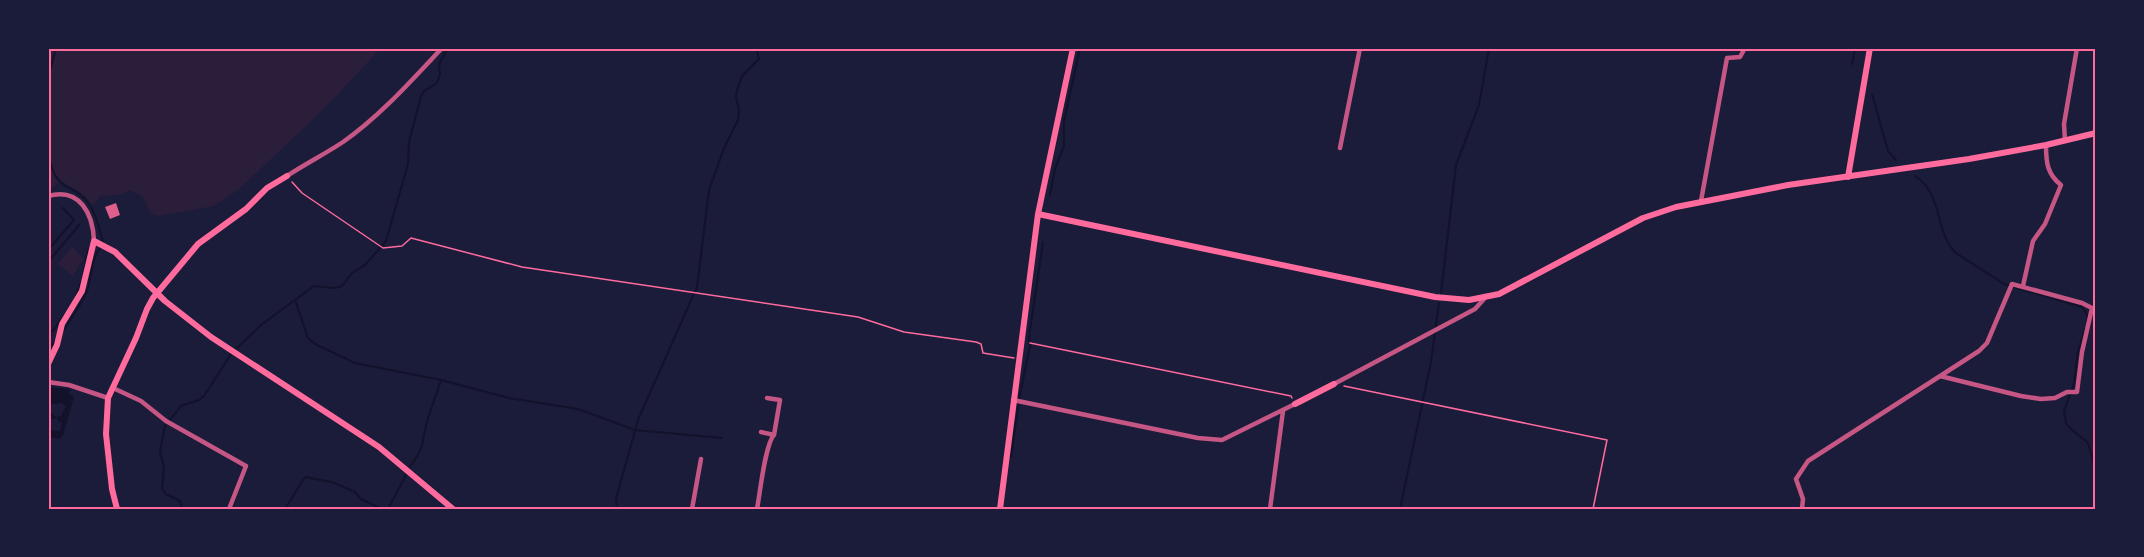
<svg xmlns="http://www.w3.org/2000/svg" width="2144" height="557" font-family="Quicksand,sans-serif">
	<rect width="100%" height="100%" fill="#1b1b3a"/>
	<!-- green -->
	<path fill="#2a1e3b" d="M 48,48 L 381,48 L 324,109 L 238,190 L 214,206 L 159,216 L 151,214 L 142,196 L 130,190 L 120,195 L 101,196 L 95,203 L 92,204 L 80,192 L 61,181 L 48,191 Z
		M 72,246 L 83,259 L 73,276 L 58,264 Z"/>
	<!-- water -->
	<path fill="#12122b" d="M 48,387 L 70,389 L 69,394 L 74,397 L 63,435 L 60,439 L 48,437 L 48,430 L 60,431 L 62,423 L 57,420 L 57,417 L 61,416 L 66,406 L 61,403 L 52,404 L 49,411 L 56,417 L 55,419 L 48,418 Z"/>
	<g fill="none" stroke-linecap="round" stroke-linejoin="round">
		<!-- stream -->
		<path stroke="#12122b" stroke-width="2" d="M 1852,64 L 1855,48
			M 48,78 L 56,48
			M 1872,94 L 1888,151 L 1896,160
			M 48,111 L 48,114
			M 48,139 C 50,152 48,163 55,175 C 61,186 72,188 81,195 C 94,205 99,227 103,242
			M 1915,176 C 1943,193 1934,231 1956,253 L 2004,284 L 2082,307 L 2087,314 L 2087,321
			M 1050,195 L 1055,169 L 1064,146 L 1064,121 L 1080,48
			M 48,250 L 74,220 L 63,208
			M 48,262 L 80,224
			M 83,276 L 88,250
			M 1441,293 L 1456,165 L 1479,105 L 1489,48
			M 76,296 L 81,282
			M 295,300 L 308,338 L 315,344 L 355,363 L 441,380 L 509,398 L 578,409 L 635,430 L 722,438
			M 48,329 L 52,332 L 65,314
			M 64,329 C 73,315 83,303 88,288 C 92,274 91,260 100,248
			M 2085,329 L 2078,351 L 2074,384 L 2064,411 L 2066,423 L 2070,428 L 2088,443 L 2096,471
			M 48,350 L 55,341
			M 235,350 L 261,325 L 314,286 L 335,288 L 342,286 L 352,273 L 364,266 L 386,241 L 408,164 L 409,142 L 421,96 L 424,91 L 437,83 L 440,74 L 439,64 L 448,48
			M 1011,457 L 1020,394 L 1030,346 L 1029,337 L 1043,242
			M 410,466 C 426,447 421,442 427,422 C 431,407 437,394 441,380
			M 182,509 L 180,501 L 166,494 L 162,489 L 164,468 L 160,451 L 165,426 L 181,406 L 199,400 L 204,396 L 231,354
			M 285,509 L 305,477 L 332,482 L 355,492 L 361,499 L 382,509
			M 388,509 L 406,475
			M 617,509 L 616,499 L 638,420 L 697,287 L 709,190 L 725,146 L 738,120 L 739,111 L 736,96 L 738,87 L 742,76 L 759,59 L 756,48
			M 1400,509 L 1431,362 L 1439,303"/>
	</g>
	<!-- building -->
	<path fill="#dd5f8e" d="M 116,203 L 120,215 L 110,219 L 105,207 Z"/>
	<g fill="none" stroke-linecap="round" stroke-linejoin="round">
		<!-- path -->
		<path stroke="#ff6b9d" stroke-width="1.5" d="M 292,182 L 302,193 L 383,248 L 402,246 L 411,238 L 522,267 L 858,317 L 904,332 L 976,342 L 981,344 L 983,353 L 1014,358
			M 1030,343 L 1291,396 L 1292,398
			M 1344,386 L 1607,440 L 1593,509"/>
		<!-- minor -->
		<path stroke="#c65784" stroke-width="4.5" d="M 2065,141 L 2064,124 L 2077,48
			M 1340,148 L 1360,48
			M 287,176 C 305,164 325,154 343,142 C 380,116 411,81 442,48
			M 48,196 C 80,187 93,214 94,241
			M 1701,201 L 1727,58 L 1740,57 L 1745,48
			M 2023,286 L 2033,241 L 2045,224 L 2061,185 C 2047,174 2046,162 2046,145
			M 1940,376 L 2021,396 L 2041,399 L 2055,398 L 2067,392 L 2077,392 L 2082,352 L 2092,308
			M 48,382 L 69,385 L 108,398
			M 1334,384 L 1475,309 L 1484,299
			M 113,388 L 141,401 L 166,421 L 246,466 L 229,509
			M 1013,400 L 1198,438 L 1222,440 L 1295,404
			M 761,432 L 774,435
			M 692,509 L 701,459
			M 757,509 C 760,494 765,444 774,435 L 780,400 L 767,398
			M 1270,509 L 1283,411
			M 1802,509 L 1803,499 L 1796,479 L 1808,461 L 1979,351 L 1987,343 L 2012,284 L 2082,303 L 2096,310"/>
		<!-- secondary -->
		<path stroke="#ff6b9d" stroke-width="6" d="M 1848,177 L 1870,48
			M 1038,214 L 1435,297 L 1469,300 L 1499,294 L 1643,218 L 1676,207 L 1788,185 L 1969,159 L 2046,145 L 2096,133
			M 48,364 L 57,345 L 62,324 L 82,291 L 94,241 L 115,252 L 165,301 L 211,337 L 379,447 L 453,509
			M 1295,404 L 1334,384
			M 117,509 L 112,489 L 106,434 L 108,398 L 136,338 L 147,309 L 153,298 L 198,244 L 246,209 L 267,188 L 287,176
			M 1000,509 L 1038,214 L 1073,48"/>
	</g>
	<!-- border -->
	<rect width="2144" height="557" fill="none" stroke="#1b1b3a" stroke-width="99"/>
	<rect x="50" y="50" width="2044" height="458" fill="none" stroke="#ff6b9d" stroke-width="2"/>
</svg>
